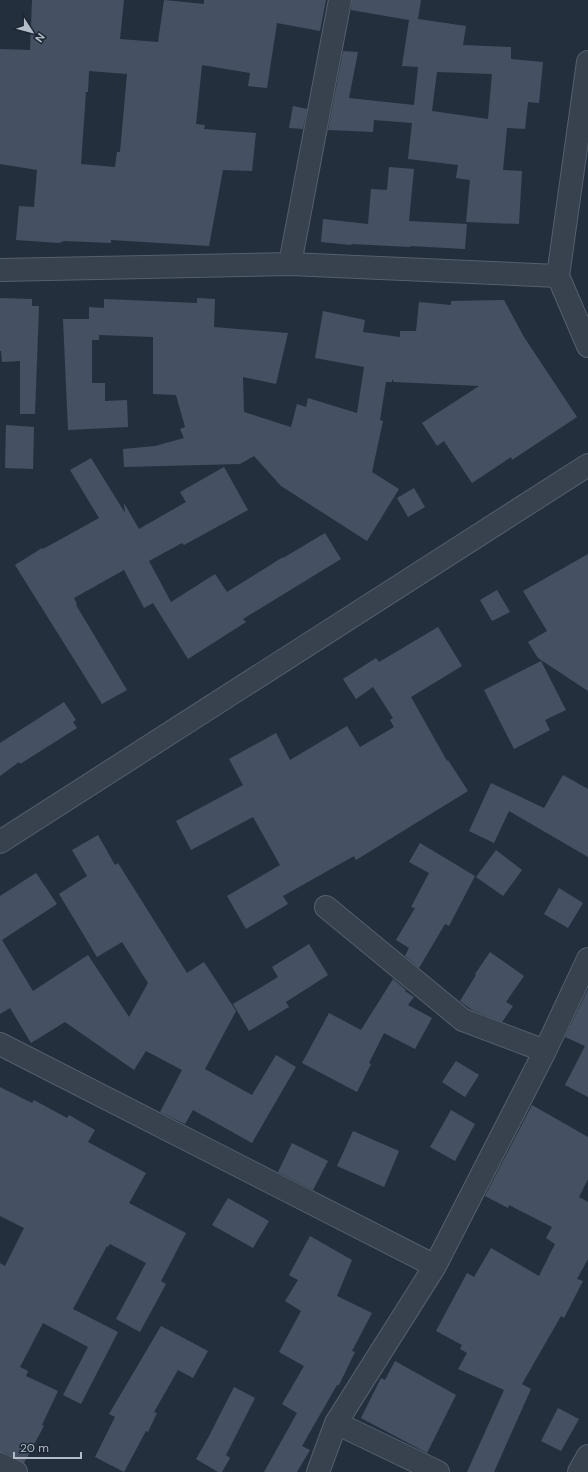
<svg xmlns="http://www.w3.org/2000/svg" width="588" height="1472" font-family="'DM Sans',sans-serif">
	<rect width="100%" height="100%" fill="#242f3e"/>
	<!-- building -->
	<path fill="#455162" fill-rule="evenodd" d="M 32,0 L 124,0 L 120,39 L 158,42 L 164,0 L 204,4 L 204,0 L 326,0 L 320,31 L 277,23 L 267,88 L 248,86 L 250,73 L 202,65 L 196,124 L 205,125 L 204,129 L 256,133 L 252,171 L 223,170 L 209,246 L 111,240 L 111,243 L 64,241 L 59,243 L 16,240 L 19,206 L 34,207 L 37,170 L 0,164 L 0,49 L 30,50 ZM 89,71 L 127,74 L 120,152 L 117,152 L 115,167 L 81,164 L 86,92 L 88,92 Z
		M 352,0 L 421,0 L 418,19 L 466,26 L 463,45 L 511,47 L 511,59 L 543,62 L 539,103 L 528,102 L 525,129 L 507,128 L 503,170 L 522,171 L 519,224 L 466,222 L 470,180 L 456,178 L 458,165 L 408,159 L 412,123 L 374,120 L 373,132 L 328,130 L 343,51 L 358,52 L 349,98 L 414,105 L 418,67 L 402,66 L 409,20 L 351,10 ZM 437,72 L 492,74 L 488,119 L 432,111 Z
		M 293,106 L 307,109 L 303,129 L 289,128 Z
		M 389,167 L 414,169 L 409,221 L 467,224 L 465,249 L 410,246 L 410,247 L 352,244 L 351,245 L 321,242 L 323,219 L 368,224 L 371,189 L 387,190 Z
		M 0,298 L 32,299 L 32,306 L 39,306 L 35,414 L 20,414 L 20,361 L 2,362 L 1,351 L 0,351 Z
		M 197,298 L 215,299 L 214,327 L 288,333 L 276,384 L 243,377 L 244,412 L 291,427 L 297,404 L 306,407 L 308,398 L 357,413 L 364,367 L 315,358 L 323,311 L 365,320 L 363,332 L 400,337 L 400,331 L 416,331 L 419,302 L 451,305 L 451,301 L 504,300 L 524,337 L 577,417 L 512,460 L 511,457 L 472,483 L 444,441 L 437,446 L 422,423 L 479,386 L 394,382 L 392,379 L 392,382 L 386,382 L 380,420 L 383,421 L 372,472 L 399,489 L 367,541 L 281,486 L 254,456 L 240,464 L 124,467 L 123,449 L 155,446 L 184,438 L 180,429 L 185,427 L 176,395 L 153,394 L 153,337 L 99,335 L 99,340 L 92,340 L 92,383 L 105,383 L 105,401 L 127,400 L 128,427 L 68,430 L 63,319 L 89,319 L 89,307 L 104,308 L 104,299 L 197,303 Z
		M 6,425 L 34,427 L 33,469 L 5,468 Z
		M 91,458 L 125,513 L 124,503 L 139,529 L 186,502 L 180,492 L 224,467 L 248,510 L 184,545 L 182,543 L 149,561 L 171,602 L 215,574 L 227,592 L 283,557 L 283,558 L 325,533 L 341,559 L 243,619 L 246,622 L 188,659 L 153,603 L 144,608 L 124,570 L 74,598 L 77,604 L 76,605 L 127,690 L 102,704 L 15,565 L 42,548 L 43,549 L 99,518 L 70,470 Z
		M 414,488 L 425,507 L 408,517 L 397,498 Z
		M 588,554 L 588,691 L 538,658 L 528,642 L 547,631 L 523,591 Z
		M 497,590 L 510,612 L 492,621 L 480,600 Z
		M 438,627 L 462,666 L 411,697 L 447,761 L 448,760 L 468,791 L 356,860 L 354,856 L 283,896 L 288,904 L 246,929 L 227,896 L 280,865 L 253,817 L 191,850 L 176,821 L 243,785 L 229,759 L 276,733 L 290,760 L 347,726 L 360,747 L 394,727 L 390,720 L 393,718 L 373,687 L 356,699 L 343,679 L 376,658 L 379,662 Z
		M 541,661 L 566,710 L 545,720 L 550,730 L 514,749 L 484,690 Z
		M 64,702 L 76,720 L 73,722 L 77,728 L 20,764 L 19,762 L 0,776 L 0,743 Z
		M 563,775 L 588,789 L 588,857 L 509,811 L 494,843 L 469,831 L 491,783 L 544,808 Z
		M 98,835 L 115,865 L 118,863 L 187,973 L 204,962 L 236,1011 L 205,1069 L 252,1095 L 276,1055 L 296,1067 L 252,1143 L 193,1110 L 185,1124 L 160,1112 L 182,1070 L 146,1051 L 134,1070 L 65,1022 L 31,1043 L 10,1008 L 0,1014 L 0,896 L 36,873 L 57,904 L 2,940 L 33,991 L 88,955 L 129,1017 L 148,983 L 122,942 L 97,957 L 59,894 L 87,876 L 72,850 Z
		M 420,843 L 475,876 L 449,926 L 445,924 L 419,968 L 405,956 L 409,948 L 396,940 L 415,908 L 411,907 L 429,873 L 409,862 Z
		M 496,850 L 522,870 L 503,896 L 476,877 Z
		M 559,888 L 583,903 L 568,928 L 544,914 Z
		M 309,944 L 328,975 L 286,1002 L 289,1007 L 249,1031 L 233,1004 L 278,977 L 272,967 Z
		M 490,952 L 524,976 L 506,1002 L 513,1006 L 502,1022 L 472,1010 L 460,1001 L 476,975 L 475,974 Z
		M 393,979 L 406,990 L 405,991 L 414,997 L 408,1005 L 432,1018 L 415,1049 L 384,1033 L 369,1063 L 371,1064 L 357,1092 L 302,1063 L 329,1013 L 361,1030 Z
		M 588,989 L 588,1097 L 565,1085 L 585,1046 L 565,1037 Z
		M 456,1061 L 479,1075 L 465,1097 L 442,1082 Z
		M 0,1087 L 32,1103 L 34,1100 L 67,1118 L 69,1115 L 95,1130 L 88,1142 L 146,1173 L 129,1203 L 186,1233 L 161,1281 L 166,1284 L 140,1332 L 116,1319 L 146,1263 L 110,1244 L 108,1247 L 107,1246 L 73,1309 L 118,1332 L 81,1404 L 63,1395 L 88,1347 L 43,1323 L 20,1367 L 28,1371 L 26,1376 L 58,1391 L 42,1425 L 44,1426 L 24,1463 L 6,1453 L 0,1452 L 0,1263 L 5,1266 L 24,1228 L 0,1216 Z
		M 532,1105 L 588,1137 L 588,1179 L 579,1197 L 588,1202 L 588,1259 L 577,1279 L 583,1281 L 564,1318 L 561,1316 L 522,1384 L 531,1389 L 494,1472 L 467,1472 L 504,1390 L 458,1369 L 467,1353 L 460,1349 L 462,1345 L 436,1331 L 467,1273 L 474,1277 L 491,1248 L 539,1276 L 555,1244 L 546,1238 L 552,1227 L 509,1205 L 508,1208 L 485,1196 Z
		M 451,1110 L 475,1124 L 455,1161 L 430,1147 Z
		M 353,1131 L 399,1151 L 384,1187 L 337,1166 Z
		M 292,1143 L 328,1161 L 313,1190 L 278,1172 Z
		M 228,1198 L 269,1221 L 253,1248 L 212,1225 Z
		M 310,1236 L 352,1260 L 337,1296 L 372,1313 L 352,1351 L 355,1352 L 339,1385 L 337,1385 L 302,1446 L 310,1450 L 297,1472 L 264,1472 L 297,1413 L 282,1404 L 304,1366 L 279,1352 L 301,1311 L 285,1301 L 298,1280 L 289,1275 Z
		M 161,1326 L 208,1351 L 193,1378 L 178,1370 L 154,1412 L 157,1413 L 148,1432 L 146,1431 L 124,1472 L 95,1457 L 115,1417 L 109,1414 Z
		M 395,1361 L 456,1395 L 427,1453 L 361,1418 L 381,1378 L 385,1380 Z
		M 234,1387 L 255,1398 L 226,1455 L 230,1458 L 222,1472 L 218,1472 L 196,1459 L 208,1438 Z
		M 558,1408 L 579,1419 L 561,1451 L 541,1441 Z"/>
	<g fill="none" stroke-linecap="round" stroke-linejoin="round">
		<defs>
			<path id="minor" d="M 588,62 L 558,276 L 588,346
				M 290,264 L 340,0
				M 0,270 L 290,264 L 558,276
				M 0,842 L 588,465
				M 326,907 L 463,1020 L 545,1051
				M 0,1044 L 435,1266
				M 336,1423 L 438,1472
				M 0,1464 L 16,1472
				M 318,1472 L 336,1423 L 435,1266 L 545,1051 L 588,959
				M 579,1472 L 588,1456"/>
		</defs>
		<!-- minor casing -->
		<use href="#minor" stroke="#565f6c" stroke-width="24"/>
		<!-- minor -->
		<use href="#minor" stroke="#38414e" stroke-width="22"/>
	</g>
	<!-- north arrow -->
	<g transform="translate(32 32) rotate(126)" stroke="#1d2633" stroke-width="3" paint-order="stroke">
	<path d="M0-3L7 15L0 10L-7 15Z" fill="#b4bcc9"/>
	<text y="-6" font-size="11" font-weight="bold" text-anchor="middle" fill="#b4bcc9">N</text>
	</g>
	<!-- scale -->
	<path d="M14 1452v6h67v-6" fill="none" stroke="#b4bcc9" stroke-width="2"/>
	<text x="20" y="1452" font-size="12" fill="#b4bcc9" stroke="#1d2633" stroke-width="3" paint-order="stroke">20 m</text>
</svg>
